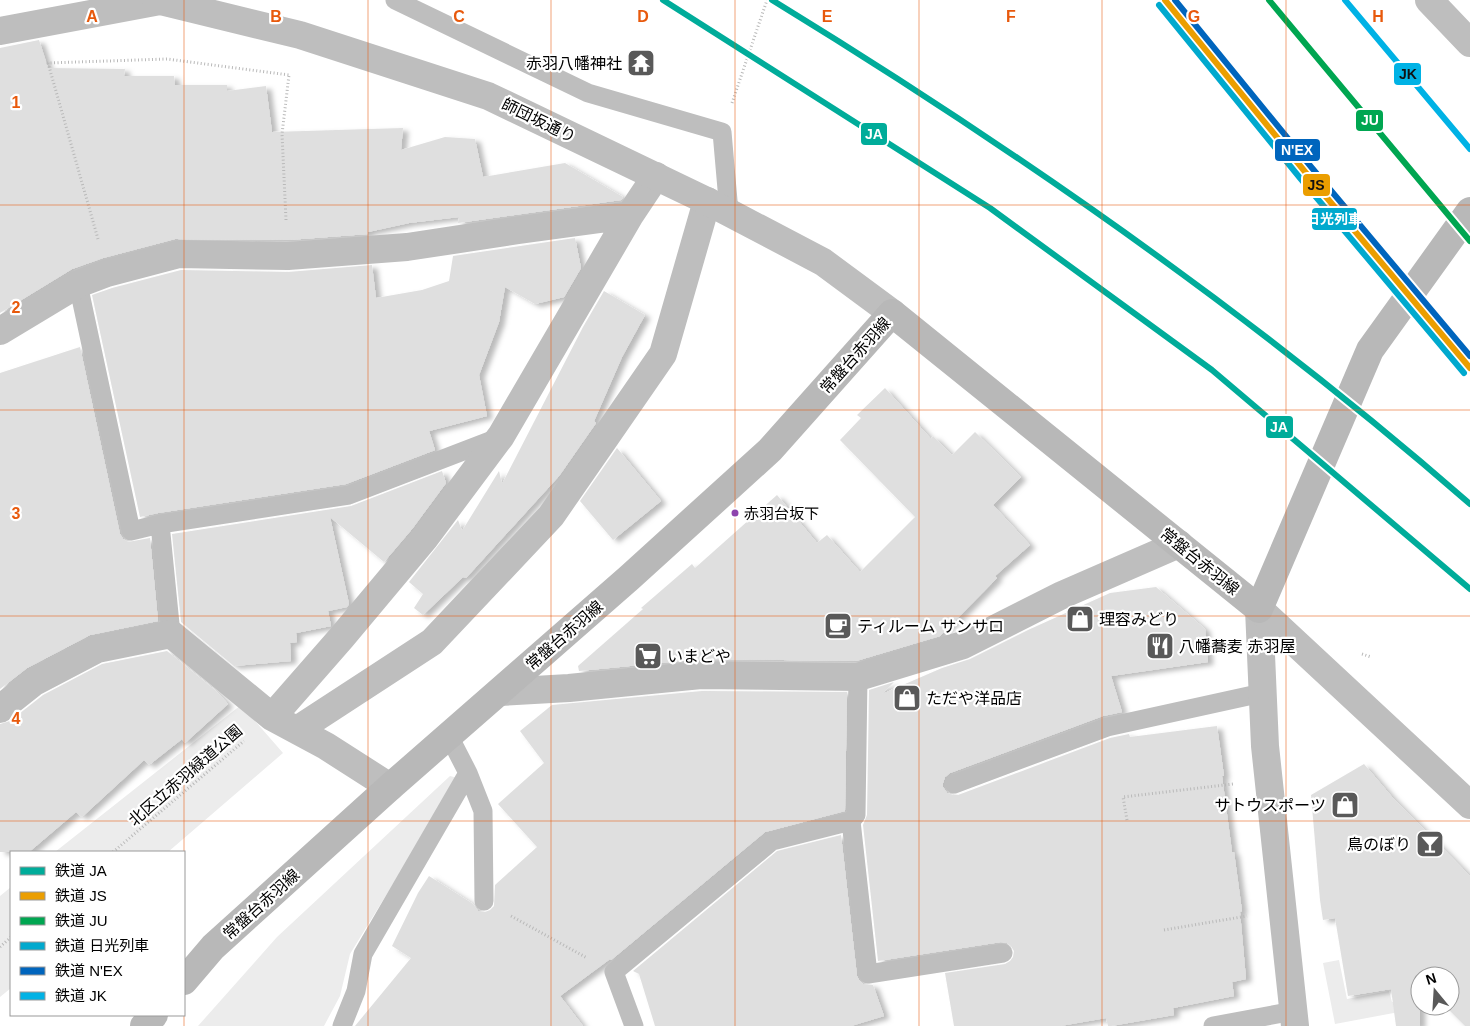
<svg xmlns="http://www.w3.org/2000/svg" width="1470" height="1026" font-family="Helvetica,'Noto Sans JP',sans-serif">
	<defs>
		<filter id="shadow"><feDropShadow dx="5.5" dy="3" stdDeviation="2.5" flood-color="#0004"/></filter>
	</defs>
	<rect width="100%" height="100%" fill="#fff"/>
	<!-- green -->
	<path fill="#ececec" d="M 241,705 L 283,753 L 168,852 L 55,852 Z
		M 450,776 L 458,778 L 350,954 L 340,996 L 324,1026 L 198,1026 L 277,937 Z
		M 11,887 L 11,988 L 0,997 L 0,896 Z
		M 1339,960 L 1347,999 L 1389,991 L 1392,1002 L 1420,997 L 1420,1006 L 1431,1006 L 1335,1024 L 1323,963 Z"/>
	<!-- building -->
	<path fill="#dfdfdf" filter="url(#shadow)" d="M 39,40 L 48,68 L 125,69 L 124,76 L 174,76 L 175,85 L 227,85 L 227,91 L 266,86 L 272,132 L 403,128 L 401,150 L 445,137 L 475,139 L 483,177 L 565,163 L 623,197 L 621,200 L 458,223 L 459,217 L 409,223 L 368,232 L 368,234 L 288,240 L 175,239 L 103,258 L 72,269 L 0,313 L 0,48 Z
		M 575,238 L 581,268 L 564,297 L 535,304 L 505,287 L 499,322 L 479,375 L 487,416 L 429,431 L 435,450 L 346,484 L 158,513 L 140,517 L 92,295 L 112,288 L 181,270 L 288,272 L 372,265 L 376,298 L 422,290 L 449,281 L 453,256 Z
		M 604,291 L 645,315 L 622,357 L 594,421 L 596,423 L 559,476 L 466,578 L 463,577 L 423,615 L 414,608 L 423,594 L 409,582 L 458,520 L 462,531 L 499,471 L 502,484 L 583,327 Z
		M 80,347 L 120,534 L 123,539 L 128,542 L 150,538 L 158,621 L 90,635 L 27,668 L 0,689 L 0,373 Z
		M 885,388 L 931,439 L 933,436 L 952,455 L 975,432 L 1021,477 L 993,505 L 1030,545 L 995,576 L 997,578 L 940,636 L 856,661 L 701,659 L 579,671 L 578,666 L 643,609 L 641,608 L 692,564 L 695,568 L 777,495 L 817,543 L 827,535 L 860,572 L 915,517 L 840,440 L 861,418 L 857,415 Z
		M 617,448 L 661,501 L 613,540 L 580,501 Z
		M 442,471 L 446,483 L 412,529 L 384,562 L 330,517 L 349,604 L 347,607 L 328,611 L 331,626 L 296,633 L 297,642 L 290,643 L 291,661 L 234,666 L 181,622 L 172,534 L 351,506 Z
		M 1156,587 L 1205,629 L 1208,662 L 1111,676 L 1122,712 L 1103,716 L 950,773 L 945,777 L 943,783 L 943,787 L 947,793 L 953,795 L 958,795 L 1110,738 L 1129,734 L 1130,737 L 1217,726 L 1224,776 L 1222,776 L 1232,852 L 1234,852 L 1242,911 L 1240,912 L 1246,979 L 1232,982 L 1234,996 L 1173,1008 L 1174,1015 L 1111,1026 L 1108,1026 L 1106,1018 L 1060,1026 L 954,1026 L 945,973 L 1005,964 L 1010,961 L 1013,957 L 1014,951 L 1011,946 L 1007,943 L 1001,942 L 878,961 L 863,825 L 867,815 L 869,690 L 894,682 L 882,694 L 942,668 L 970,659 L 1028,630 L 1110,593 Z
		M 167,651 L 216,691 L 228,704 L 185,743 L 182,739 L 149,765 L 144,760 L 82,817 L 76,812 L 29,852 L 0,852 L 0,724 L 10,721 L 43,695 L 102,664 Z
		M 702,691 L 847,692 L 845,811 L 765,832 L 611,960 L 610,959 L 560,996 L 583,1026 L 355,1026 L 411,958 L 392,946 L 418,893 L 429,876 L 473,904 L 478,911 L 485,912 L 490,910 L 494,906 L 495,885 L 537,847 L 498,804 L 544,763 L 520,731 L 552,705 Z
		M 1364,764 L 1392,797 L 1470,876 L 1470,1026 L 1465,1026 L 1445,1006 L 1450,1006 L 1450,976 L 1420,976 L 1420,1026 L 1396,1026 L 1391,989 L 1348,996 L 1335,918 L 1323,920 L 1320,900 L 1311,795 Z
		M 841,835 L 857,976 L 859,980 L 863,984 L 873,985 L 884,1016 L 851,1026 L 655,1026 L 639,974 L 633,971 L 777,851 Z"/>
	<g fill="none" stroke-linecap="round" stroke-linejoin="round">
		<!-- path -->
		<path stroke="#b9b9b9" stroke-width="3" stroke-dasharray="1 2.5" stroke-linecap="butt" d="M 732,103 L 767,0
			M 286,220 L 282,134 L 289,75
			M 98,239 L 48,63 L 167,59 L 289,75
			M 1362,654 L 1371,657
			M 1127,820 L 1123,797 L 1233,784
			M 113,852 L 244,741
			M 511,916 L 587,958
			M 1164,930 L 1247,916
			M 0,947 L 11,937"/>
		<!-- service -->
		<path stroke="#bebebe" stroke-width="19" d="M 395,0 L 588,93 L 722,132 L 729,212
			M 78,284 L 131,531 L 160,524 L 171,634
			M 160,524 L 349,495 L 500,437
			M 858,677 L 856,815 L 851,821 L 868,974 L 1003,953
			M 449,736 L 468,773 L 483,811 L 484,901
			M 954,784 L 1107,727 L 1262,693
			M 342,1026 L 356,991 L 363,954 L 468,773
			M 634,1026 L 614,972 L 772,841 L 851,821
			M 1213,1026 L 1294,1011"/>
		<!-- minor -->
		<path stroke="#bebebe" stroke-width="28" d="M 1429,0 L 1470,43
			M 0,31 L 160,1
			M 0,331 L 78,284 L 107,273 L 179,254 L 288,256 L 407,247 L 519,230 L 630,215
			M 1259,609 L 1265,746 L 1295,1026
			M 500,692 L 569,688 L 701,675 L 858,677 L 963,645 L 1062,595 L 1179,544
			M 0,709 L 34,682 L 97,649 L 171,634 L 272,717 L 326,746 L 390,787
			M 272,717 L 342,637 L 424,539 L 501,436 L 630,215 L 656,176
			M 297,730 L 432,642 L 551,516 L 663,354 L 707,201"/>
		<!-- tertiary -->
		<path stroke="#bebebe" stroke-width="28" d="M 156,0 L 300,35 L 488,96 L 707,201 L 823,262 L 892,313
			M 1259,609 L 1470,805"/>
		<!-- secondary -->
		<path stroke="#b8b8b8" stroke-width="28" d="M 184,981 L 213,947 L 390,787 L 629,578 L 770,450 L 892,313 L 1259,609 L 1370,350 L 1470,211
			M 144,1026 L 154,1015"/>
		<defs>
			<path id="rail-1" d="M 663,0 L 990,208 L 1212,370 L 1470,589
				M 772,0 C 1017,150 1254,315 1470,504"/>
			<path id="rail-2" d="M 1165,0 L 1306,173 L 1470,368"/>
			<path id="rail-3" d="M 1269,0 L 1470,241"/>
			<path id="rail-4" d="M 1159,5 L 1300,178 L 1464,373"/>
			<path id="rail-5" d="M 1175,0 L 1312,168 L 1470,356"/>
			<path id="rail-6" d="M 1345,0 L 1470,149"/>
		</defs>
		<!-- rail-1 casing -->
		<use href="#rail-1" stroke="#fff" stroke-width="10"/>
		<!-- rail-2 casing -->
		<use href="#rail-2" stroke="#fff" stroke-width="10"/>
		<!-- rail-3 casing -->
		<use href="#rail-3" stroke="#fff" stroke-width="10"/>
		<!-- rail-4 casing -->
		<use href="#rail-4" stroke="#fff" stroke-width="10"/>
		<!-- rail-5 casing -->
		<use href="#rail-5" stroke="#fff" stroke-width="10"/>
		<!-- rail-6 casing -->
		<use href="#rail-6" stroke="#fff" stroke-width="10"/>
		<!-- rail-1 -->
		<use href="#rail-1" stroke="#00ac9a" stroke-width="6"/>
		<!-- rail-2 -->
		<use href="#rail-2" stroke="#eb9e00" stroke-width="6"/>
		<!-- rail-3 -->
		<use href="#rail-3" stroke="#00a651" stroke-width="6"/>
		<!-- rail-4 -->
		<use href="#rail-4" stroke="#00a9ce" stroke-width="6"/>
		<!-- rail-5 -->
		<use href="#rail-5" stroke="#0065bd" stroke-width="6"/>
		<!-- rail-6 -->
		<use href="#rail-6" stroke="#00b2e5" stroke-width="6"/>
	</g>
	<!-- grid -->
	<path fill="none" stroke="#e8590c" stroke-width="1" stroke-opacity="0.55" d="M 184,0 L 184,852M 368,0 L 368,1026M 551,0 L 551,1026M 735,0 L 735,1026M 919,0 L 919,1026M 1102,0 L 1102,1026M 1286,0 L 1286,1026M 0,205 L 1470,205M 0,410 L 1470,410M 0,616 L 1470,616M 0,821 L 1470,821M 184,852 L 184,1015M 184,1015 L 184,1026"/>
	<!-- icons -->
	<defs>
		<symbol id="temple-square" viewBox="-11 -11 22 22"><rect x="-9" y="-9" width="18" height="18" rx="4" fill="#595959" stroke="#fff"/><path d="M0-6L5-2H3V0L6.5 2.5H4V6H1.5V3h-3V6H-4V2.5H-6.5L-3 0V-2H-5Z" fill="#fff"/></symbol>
		<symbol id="shop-square" viewBox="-11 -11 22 22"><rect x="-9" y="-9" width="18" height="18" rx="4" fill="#595959" stroke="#fff"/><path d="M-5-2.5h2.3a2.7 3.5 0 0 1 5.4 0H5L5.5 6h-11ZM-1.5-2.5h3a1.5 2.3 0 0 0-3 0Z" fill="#fff"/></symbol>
		<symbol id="cafe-square" viewBox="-11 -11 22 22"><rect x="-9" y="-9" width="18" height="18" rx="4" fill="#595959" stroke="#fff"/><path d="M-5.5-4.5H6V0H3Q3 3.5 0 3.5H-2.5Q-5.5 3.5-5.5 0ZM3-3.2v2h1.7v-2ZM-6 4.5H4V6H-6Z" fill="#fff"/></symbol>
		<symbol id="restaurant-square" viewBox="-11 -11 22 22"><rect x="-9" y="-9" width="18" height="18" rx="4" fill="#595959" stroke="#fff"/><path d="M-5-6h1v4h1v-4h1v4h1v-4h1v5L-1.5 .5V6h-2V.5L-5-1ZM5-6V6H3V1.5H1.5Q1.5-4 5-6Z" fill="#fff"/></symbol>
		<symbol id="supermarket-square" viewBox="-11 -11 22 22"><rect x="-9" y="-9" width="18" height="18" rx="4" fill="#595959" stroke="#fff"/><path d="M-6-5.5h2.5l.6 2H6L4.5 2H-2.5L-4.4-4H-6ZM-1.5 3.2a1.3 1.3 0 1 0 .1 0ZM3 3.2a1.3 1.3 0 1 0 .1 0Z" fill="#fff"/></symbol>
		<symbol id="bar-square" viewBox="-11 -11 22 22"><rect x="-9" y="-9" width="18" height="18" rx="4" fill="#595959" stroke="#fff"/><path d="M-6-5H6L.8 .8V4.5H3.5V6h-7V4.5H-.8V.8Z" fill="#fff"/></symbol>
	</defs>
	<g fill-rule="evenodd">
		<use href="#temple-square" x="625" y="47" width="32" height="32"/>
		<use href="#shop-square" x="1064" y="603" width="32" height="32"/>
		<use href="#cafe-square" x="822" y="610" width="32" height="32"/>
		<use href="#restaurant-square" x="1144" y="630" width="32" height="32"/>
		<use href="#supermarket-square" x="632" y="640" width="32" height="32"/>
		<use href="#shop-square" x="891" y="682" width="32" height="32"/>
		<use href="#shop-square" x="1329" y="789" width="32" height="32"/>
		<use href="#bar-square" x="1414" y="828" width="32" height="32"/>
	</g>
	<!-- markers -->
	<circle fill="#8e44ad" stroke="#fff" stroke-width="2" cx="735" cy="513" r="4.5"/>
	<g text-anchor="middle" stroke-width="4.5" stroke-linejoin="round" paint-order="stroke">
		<!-- bus labels -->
		<g font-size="15" fill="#000" stroke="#fff" text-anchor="start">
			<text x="744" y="519">赤羽台坂下</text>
		</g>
		<!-- poi labels -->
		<g font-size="16" fill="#000" stroke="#fff" text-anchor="start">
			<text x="622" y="69" text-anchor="end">赤羽八幡神社</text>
			<text x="1099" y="625">理容みどり</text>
			<text x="857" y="632">ティルーム サンサロ</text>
			<text x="1179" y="652">八幡蕎麦 赤羽屋</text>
			<text x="667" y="662">いまどや</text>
			<text x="926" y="704">ただや洋品店</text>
			<text x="1326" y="811" text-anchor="end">サトウスポーツ</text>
			<text x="1411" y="850" text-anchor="end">鳥のぼり</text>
		</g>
		<!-- street labels -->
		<g font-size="16" fill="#000" stroke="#fff">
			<text transform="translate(539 120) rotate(26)" y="6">師団坂通り</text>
			<text transform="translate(855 355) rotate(-48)" y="6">常盤台赤羽線</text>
			<text transform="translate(1200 561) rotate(39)" y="6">常盤台赤羽線</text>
			<text transform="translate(564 635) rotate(-41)" y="6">常盤台赤羽線</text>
			<text transform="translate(185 775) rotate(-41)" y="6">北区立赤羽緑道公園</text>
			<text transform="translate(261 904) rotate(-42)" y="6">常盤台赤羽線</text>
		</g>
	</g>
	<g font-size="16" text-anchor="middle" font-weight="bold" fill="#e8590c" stroke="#fff" stroke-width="4.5" stroke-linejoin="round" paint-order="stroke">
		<text x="92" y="22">A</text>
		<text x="276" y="22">B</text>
		<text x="459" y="22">C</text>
		<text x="643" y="22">D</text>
		<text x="827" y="22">E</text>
		<text x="1011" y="22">F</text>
		<text x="1194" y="22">G</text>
		<text x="1378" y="22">H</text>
		<text x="16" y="108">1</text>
		<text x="16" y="313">2</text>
		<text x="16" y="519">3</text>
		<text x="16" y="724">4</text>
	</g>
	<g stroke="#fff" stroke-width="2">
		<rect x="1393" y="62" width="29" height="24" rx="5" fill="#00b2e5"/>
		<rect x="1355" y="109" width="29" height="23" rx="5" fill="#00a651"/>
		<rect x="860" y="122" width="28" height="24" rx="5" fill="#00ac9a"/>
		<rect x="1274" y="138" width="47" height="24" rx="5" fill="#0065bd"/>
		<rect x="1302" y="173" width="29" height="24" rx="5" fill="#eb9e00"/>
		<rect x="1311" y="207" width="47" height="24" rx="5" fill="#00a9ce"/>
		<rect x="1265" y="415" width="29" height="24" rx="5" fill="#00ac9a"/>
	</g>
	<g font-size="14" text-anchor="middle" font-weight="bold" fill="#fff">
		<text x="1370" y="125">JU</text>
		<text x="874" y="139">JA</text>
		<text x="1297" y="155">N'EX</text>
		<text x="1334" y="224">日光列車</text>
		<text x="1279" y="432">JA</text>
	</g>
	<g font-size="14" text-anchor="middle" font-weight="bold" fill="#111">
		<text x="1408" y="79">JK</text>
		<text x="1316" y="190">JS</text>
	</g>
	<!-- legend -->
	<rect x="10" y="851" width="175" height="165" fill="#ffffff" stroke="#999999"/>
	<rect x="20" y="867" width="25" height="8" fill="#00ac9a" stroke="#999999"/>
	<text x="55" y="876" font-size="15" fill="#000000">鉄道 JA</text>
	<rect x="20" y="892" width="25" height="8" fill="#eb9e00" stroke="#999999"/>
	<text x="55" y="901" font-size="15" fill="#000000">鉄道 JS</text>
	<rect x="20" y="917" width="25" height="8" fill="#00a651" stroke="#999999"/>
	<text x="55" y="926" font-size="15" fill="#000000">鉄道 JU</text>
	<rect x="20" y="942" width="25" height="8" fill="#00a9ce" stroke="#999999"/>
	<text x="55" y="951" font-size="15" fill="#000000">鉄道 日光列車</text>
	<rect x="20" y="967" width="25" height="8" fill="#0065bd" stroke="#999999"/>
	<text x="55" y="976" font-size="15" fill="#000000">鉄道 N'EX</text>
	<rect x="20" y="992" width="25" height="8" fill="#00b2e5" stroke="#999999"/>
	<text x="55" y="1001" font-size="15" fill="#000000">鉄道 JK</text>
	<!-- north arrow -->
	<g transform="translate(1435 991) rotate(342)"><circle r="24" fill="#ffffff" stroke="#999999"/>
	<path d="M0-4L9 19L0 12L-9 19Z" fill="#595959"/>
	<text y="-8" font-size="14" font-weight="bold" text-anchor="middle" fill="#000000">N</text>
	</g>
</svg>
